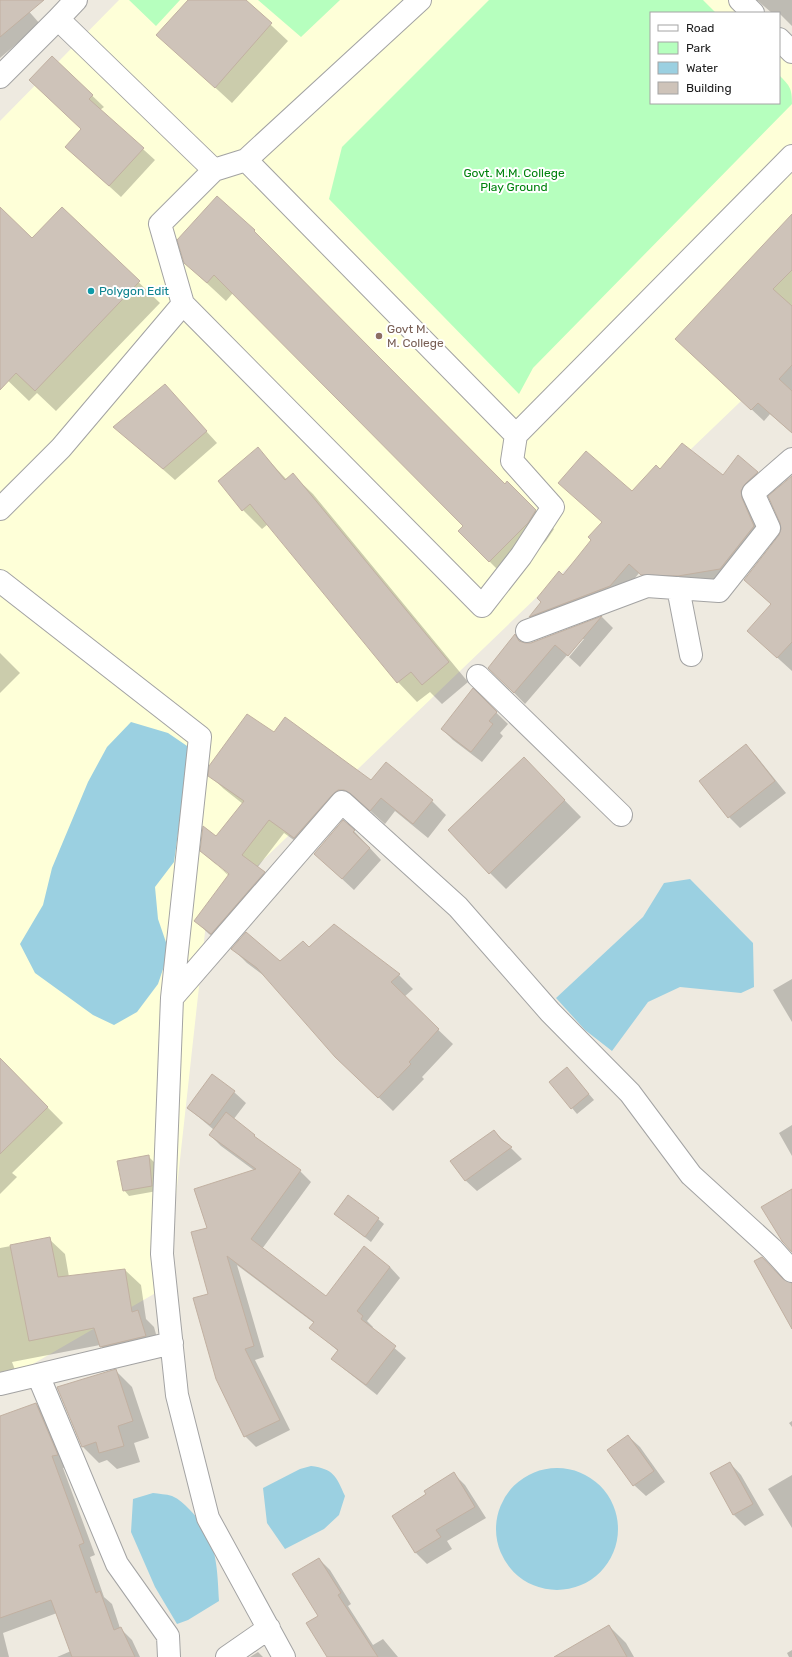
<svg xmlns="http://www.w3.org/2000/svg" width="792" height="1657" font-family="Rubik,sans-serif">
	<rect width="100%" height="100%" fill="#eeeae0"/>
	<!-- education -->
	<path fill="#feffd8" d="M 119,0 L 740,0 L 753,13 L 651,13 L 651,103 L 779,103 L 779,39 L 792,52 L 792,352 L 207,914 L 166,1287 L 0,1383 L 0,121 Z"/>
	<!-- park -->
	<path fill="#b6ffbe" d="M 129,0 L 180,0 L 156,26 Z
		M 258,0 L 340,0 L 301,37 Z
		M 489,0 L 703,0 L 716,13 L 651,13 L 651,103 L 779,103 L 779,75 C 790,86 792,88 792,104 L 533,368 L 519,394 L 329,199 L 342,147 Z"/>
	<!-- water -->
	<path fill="#9bd0e1" d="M 131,722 L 168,733 L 190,748 L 174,862 L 155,887 L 158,919 L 169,951 L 158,984 L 137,1012 L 114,1025 L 93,1015 L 35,973 L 20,944 L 43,905 L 52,868 L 88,782 L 107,747 Z
		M 690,879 L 753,943 L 754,987 L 741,993 L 680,987 L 648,1002 L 612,1051 L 585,1030 L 556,998 L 643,917 L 664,883 Z
		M 311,1466 C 334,1469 336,1476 345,1496 L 339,1515 L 324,1529 L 285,1549 L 267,1523 L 263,1488 L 300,1469 Z
		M496 1529a61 61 0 1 1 122 0a61 61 0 1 1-122 0Z
		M 153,1493 C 159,1494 166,1494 172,1496 C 179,1499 184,1504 189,1509 C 217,1537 217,1564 219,1601 L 188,1620 L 177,1624 L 155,1587 L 131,1532 L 133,1499 Z"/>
	<!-- shadow -->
	<path fill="#0003" fill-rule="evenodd" d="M 0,0 L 19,0 L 40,24 L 0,58 Z
		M 190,0 L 244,0 L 288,41 L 232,103 L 158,35 Z
		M 747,0 L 792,0 L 792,26 L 779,13 L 772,13 L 758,1 L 749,2 Z
		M 52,57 L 104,107 L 100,110 L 155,160 L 121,197 L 66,147 L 82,129 Z
		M 0,208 L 32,239 L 62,208 L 160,303 L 56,411 L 37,393 L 29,401 L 0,373 Z
		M 792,216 L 792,433 L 770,414 L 764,421 L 688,350 Z
		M 254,231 L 505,485 L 507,483 L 554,529 L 546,541 L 508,580 L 459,531 L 465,526 L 233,293 L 226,301 L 185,263 Z
		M 165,386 L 217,443 L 175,480 L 115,427 Z
		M 258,449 L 287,480 L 293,475 L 313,494 L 468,682 L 442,704 L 430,692 L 417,702 L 398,682 L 268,524 L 262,529 L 243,510 Z
		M 738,457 L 768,483 L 755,494 L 764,537 L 731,579 L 653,585 L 639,573 L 621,596 L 540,627 L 530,617 L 632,493 L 660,471 L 723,477 Z
		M 792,477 L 792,671 L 760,642 L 771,604 L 745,580 L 780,536 Z
		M 602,617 L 613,628 L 580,667 L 569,657 L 584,639 L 581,639 L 525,704 L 490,668 L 515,636 L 523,644 L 531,644 Z
		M 0,653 L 20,673 L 0,693 Z
		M 473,690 L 508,724 L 500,733 L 503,736 L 482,762 L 453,740 L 442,729 Z
		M 274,734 L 372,781 L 432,801 L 446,815 L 428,838 L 395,811 L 385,824 L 365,806 L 360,803 L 353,804 L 309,851 L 284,833 L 257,868 L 278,887 L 226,947 L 209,934 L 195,921 L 229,876 L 201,851 L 217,838 L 243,804 L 224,789 L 209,775 ZM 214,861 L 234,876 L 233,878 L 214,863 Z
		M 746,745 L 757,757 L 786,793 L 740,828 L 729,817 Z
		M 540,775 L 581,817 L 506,889 L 490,873 Z
		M 354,831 L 381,860 L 354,890 L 315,854 Z
		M 309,948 L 399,975 L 413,989 L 404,997 L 453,1044 L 422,1077 L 424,1079 L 393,1111 L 352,1072 L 267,978 L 247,963 L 233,949 L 280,962 Z
		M 792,979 L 792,1022 L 773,990 Z
		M 0,1059 L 63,1123 L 12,1173 L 17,1177 L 0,1194 Z
		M 572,1074 L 594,1100 L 577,1114 L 572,1108 Z
		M 234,1092 L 246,1103 L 233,1120 L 300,1171 L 311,1182 L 262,1249 L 326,1298 L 390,1267 L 400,1278 L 367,1321 L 373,1327 L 372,1329 L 406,1358 L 377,1395 L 344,1369 L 333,1358 L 338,1351 L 310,1327 L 314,1323 L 237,1265 L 264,1357 L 255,1360 L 290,1430 L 256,1447 L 245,1436 L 209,1295 L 208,1228 L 255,1171 L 221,1146 L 210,1135 L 214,1130 L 188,1108 Z
		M 792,1125 L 792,1156 L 779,1133 Z
		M 494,1131 L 522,1159 L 477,1191 L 465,1180 Z
		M 148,1156 L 154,1162 L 157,1191 L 129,1196 L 124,1190 Z
		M 335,1214 L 378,1219 L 384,1224 L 371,1242 Z
		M 49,1239 L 65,1254 L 69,1277 L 125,1270 L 141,1285 L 146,1319 L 154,1327 L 161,1352 L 116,1363 L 100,1345 L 12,1362 L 15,1370 L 0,1375 L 0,1248 Z
		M 115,1370 L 132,1387 L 149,1438 L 134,1443 L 140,1462 L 117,1469 L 107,1460 L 99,1463 L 82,1446 Z
		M 36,1404 L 48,1416 L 69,1466 L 63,1468 L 95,1555 L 90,1557 L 104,1597 L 112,1604 L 120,1628 L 132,1640 L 140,1657 L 57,1657 L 71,1651 L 57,1613 L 3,1633 L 9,1657 L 0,1657 L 0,1421 Z
		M 792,1421 L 792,1427 L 789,1423 Z
		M 628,1436 L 640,1447 L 665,1482 L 646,1496 L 634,1485 Z
		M 730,1463 L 741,1475 L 764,1515 L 745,1526 L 734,1515 L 711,1474 Z
		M 454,1474 L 465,1485 L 486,1518 L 447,1541 L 452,1549 L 427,1564 L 416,1553 L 393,1516 L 428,1494 Z
		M 792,1475 L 792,1528 L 768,1489 Z
		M 319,1559 L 330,1570 L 351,1604 L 348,1606 L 373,1645 L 383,1639 L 398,1657 L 328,1657 L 319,1617 Z
		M 609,1626 L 626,1643 L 634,1657 L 556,1657 Z
		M 792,1650 L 792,1657 L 789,1657 L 787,1653 Z
		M 258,1652 L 263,1657 L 250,1657 Z"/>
	<!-- building -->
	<path fill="#cec3b9" stroke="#c1b0a1" d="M 0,0 L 44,0 L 0,37 Z
		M 188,0 L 246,0 L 272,23 L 215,88 L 156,35 Z
		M 52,56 L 93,95 L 89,99 L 144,148 L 109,186 L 65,147 L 81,129 L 29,80 Z
		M 217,196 L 255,230 L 254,231 L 505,484 L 507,481 L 536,510 L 528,523 L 489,562 L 458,531 L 463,526 L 214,275 L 207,283 L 184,263 L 177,240 Z
		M 0,207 L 32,238 L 62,207 L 140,281 L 35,391 L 16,373 L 0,390 Z
		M 792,214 L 792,270 L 773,289 L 792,306 L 792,365 L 779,379 L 792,391 L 792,433 L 758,403 L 751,410 L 675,339 Z
		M 165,384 L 207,431 L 163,469 L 113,427 Z
		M 682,443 L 723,475 L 738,455 L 758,472 L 745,484 L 741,491 L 742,498 L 754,526 L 720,569 L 678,576 L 641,575 L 629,564 L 610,586 L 529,617 L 541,602 L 537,598 L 559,571 L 563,575 L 591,540 L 588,537 L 602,522 L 558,483 L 586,451 L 632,491 L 656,465 L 660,469 Z
		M 258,447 L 285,480 L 293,473 L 449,662 L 422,685 L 411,672 L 397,683 L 250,504 L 242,511 L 218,481 Z
		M 792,476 L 792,642 L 777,658 L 747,631 L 771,604 L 744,580 L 779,535 L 781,529 L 780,523 L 768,496 Z
		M 602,616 L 568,656 L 555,645 L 514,693 L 488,668 L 515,634 L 519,641 L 525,643 L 531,643 Z
		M 473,688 L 497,712 L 489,721 L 493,724 L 471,752 L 441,729 Z
		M 247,714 L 274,732 L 285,717 L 371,780 L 386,762 L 433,800 L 413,824 L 381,798 L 370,811 L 350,793 L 344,790 L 338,790 L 333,794 L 294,838 L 269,820 L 242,855 L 265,872 L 211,934 L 194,921 L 229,874 L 200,851 L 203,826 L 216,836 L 244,801 L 208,776 L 209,766 Z
		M 746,744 L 775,781 L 728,818 L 699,781 Z
		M 524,757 L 565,800 L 489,874 L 448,830 Z
		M 343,820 L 355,830 L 353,832 L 370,848 L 342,879 L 314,854 Z
		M 334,924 L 400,974 L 391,982 L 439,1029 L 409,1062 L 411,1064 L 378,1098 L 335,1057 L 257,968 L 231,949 L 246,932 L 280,961 L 303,941 L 309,947 Z
		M 0,1058 L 48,1107 L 0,1154 Z
		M 567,1067 L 589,1094 L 571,1109 L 549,1082 Z
		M 212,1074 L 235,1091 L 210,1125 L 187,1108 Z
		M 226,1112 L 255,1135 L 254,1136 L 301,1170 L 251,1239 L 326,1296 L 364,1246 L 390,1267 L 357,1311 L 363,1316 L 361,1319 L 396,1346 L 366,1385 L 331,1359 L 338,1350 L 309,1328 L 314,1322 L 227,1256 L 254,1346 L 245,1349 L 280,1420 L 244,1437 L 216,1379 L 193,1298 L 208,1294 L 191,1232 L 207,1228 L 194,1189 L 256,1169 L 209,1135 Z
		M 494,1130 L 501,1139 L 512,1147 L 465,1181 L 450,1161 Z
		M 149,1155 L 152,1186 L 123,1191 L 117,1161 Z
		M 792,1189 L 792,1252 L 782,1241 L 761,1207 Z
		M 348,1195 L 379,1218 L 365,1237 L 334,1214 Z
		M 50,1237 L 58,1277 L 125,1269 L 132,1312 L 138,1310 L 146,1336 L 100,1347 L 94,1328 L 29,1341 L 10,1245 Z
		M 762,1257 L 783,1279 L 792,1283 L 792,1329 L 754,1261 Z
		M 116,1369 L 133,1421 L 118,1426 L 124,1446 L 99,1453 L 96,1442 L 82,1447 L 57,1387 Z
		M 36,1403 L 58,1455 L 52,1456 L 84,1543 L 79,1545 L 96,1593 L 100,1591 L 114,1630 L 121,1627 L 135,1657 L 72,1657 L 51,1600 L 0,1618 L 0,1416 Z
		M 628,1435 L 654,1471 L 633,1486 L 607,1450 Z
		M 730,1462 L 753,1504 L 733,1515 L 710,1473 Z
		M 454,1472 L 475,1507 L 436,1530 L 441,1537 L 415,1553 L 392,1516 L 426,1494 L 424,1491 Z
		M 319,1558 L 341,1593 L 338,1595 L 378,1657 L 327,1657 L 306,1623 L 318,1616 L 292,1574 Z
		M 609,1625 L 627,1657 L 554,1657 Z"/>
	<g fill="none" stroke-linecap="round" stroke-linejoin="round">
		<defs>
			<path id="minor" d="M 740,0 L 753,13
				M 58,19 L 76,0
				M 779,39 L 792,52
				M 0,77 L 58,19 L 214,170 L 160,224 L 183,304
				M 214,170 L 246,160 L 420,0
				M 516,435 L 792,156
				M 0,509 L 61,448 L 183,304 L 482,606 L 521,556 L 553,507 L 512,461 L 516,435 L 246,160
				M 0,581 L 200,737 L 172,998 L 162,1254 L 177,1395 L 208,1518 L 284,1657
				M 678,588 L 691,655
				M 527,631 L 647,586 L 719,591 L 769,528 L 753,493 L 792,459
				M 478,676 L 621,815
				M 172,998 L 342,802 L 458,907 L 550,1012 L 630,1093 L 691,1175 L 772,1249 L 792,1271
				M 38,1375 L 117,1564 L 168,1636 L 169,1657
				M 0,1384 L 172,1343
				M 227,1657 L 269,1628"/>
		</defs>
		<!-- minor casing -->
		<use href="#minor" stroke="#a3a3a3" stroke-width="24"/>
		<!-- minor -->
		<use href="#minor" stroke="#fff" stroke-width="22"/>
	</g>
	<!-- markers -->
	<circle fill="#0f9aa8" stroke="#fff" stroke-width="1.5" cx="91" cy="291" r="4"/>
	<circle fill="#8d6e63" stroke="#fff" stroke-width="1.5" cx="379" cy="336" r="4"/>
	<g text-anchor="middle" stroke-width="4" stroke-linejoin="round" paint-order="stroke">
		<!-- park labels -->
		<g font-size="12" fill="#00830e" stroke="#fff">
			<text x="514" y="177">Govt. M.M. College<tspan x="514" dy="14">Play Ground</tspan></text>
		</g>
		<!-- culture labels -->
		<g font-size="12" fill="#0d838f" stroke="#fff" text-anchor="start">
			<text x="99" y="295">Polygon Edit</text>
		</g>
		<!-- education labels -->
		<g font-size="12" fill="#785e54" stroke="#fff" text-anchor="start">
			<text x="387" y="333">Govt M.<tspan x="387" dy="14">M. College</tspan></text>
		</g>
	</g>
	<!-- legend -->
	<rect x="650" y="12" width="130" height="92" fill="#ffffff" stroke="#a4a4a4"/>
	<rect x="658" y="25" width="20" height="6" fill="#ffffff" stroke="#a4a4a4"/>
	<text x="686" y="32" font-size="12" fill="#1c1c1c">Road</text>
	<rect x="658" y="42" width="20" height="12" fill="#b6ffbe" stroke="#a4a4a4"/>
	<text x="686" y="52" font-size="12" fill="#1c1c1c">Park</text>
	<rect x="658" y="62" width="20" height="12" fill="#9bd0e1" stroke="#a4a4a4"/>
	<text x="686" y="72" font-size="12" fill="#1c1c1c">Water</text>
	<rect x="658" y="82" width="20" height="12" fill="#cec3b9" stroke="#a4a4a4"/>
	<text x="686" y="92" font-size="12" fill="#1c1c1c">Building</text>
</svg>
